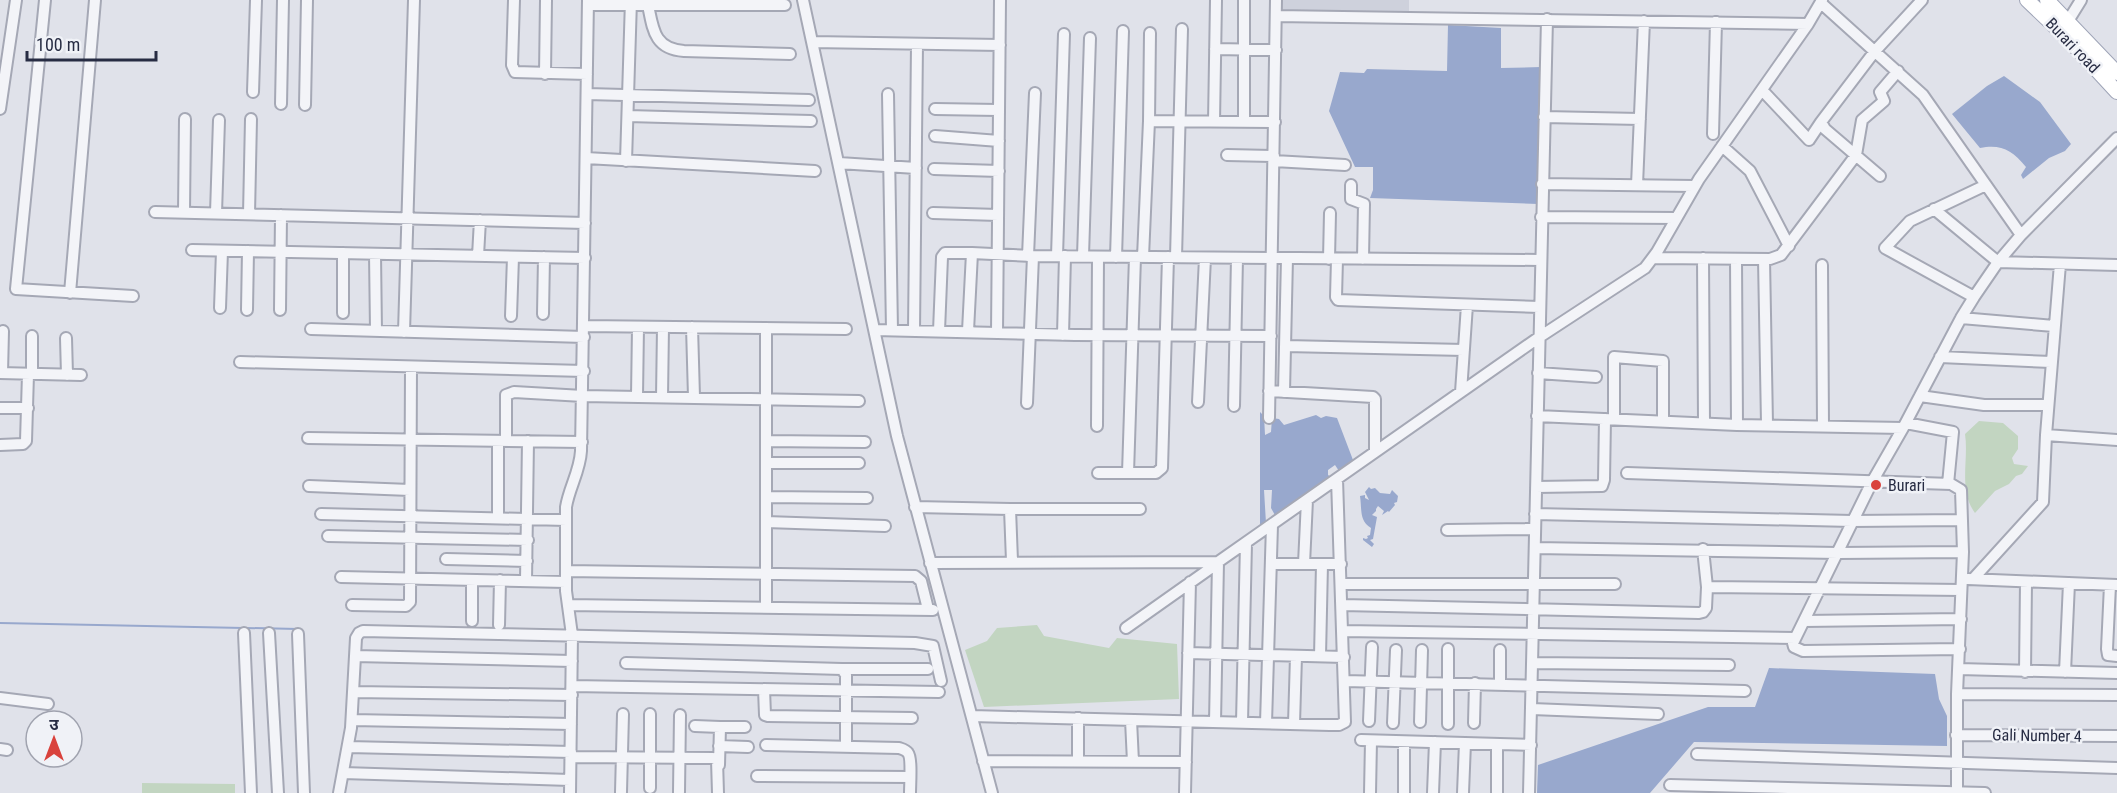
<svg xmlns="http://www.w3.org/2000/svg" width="2117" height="793" font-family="'Roboto Condensed','Noto Sans Devanagari',sans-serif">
	<rect width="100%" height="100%" fill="#e0e2ea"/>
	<!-- built -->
	<path fill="#ced1dc" d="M 1281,0 L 1409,0 L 1409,15 L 1281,10 Z"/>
	<!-- green -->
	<path fill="#c2d5c1" d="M 1979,421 L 2003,423 L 2018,436 L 2018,449 L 2012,458 L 2014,464 L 2028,466 L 2022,474 L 2016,476 L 2009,484 L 1995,491 L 1975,513 C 1958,490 1969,460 1965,434 Z
		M 1037,625 L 1044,636 L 1109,648 L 1117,638 L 1177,644 L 1179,699 L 984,707 L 965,650 L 987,641 L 997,628 Z
		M 142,783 L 235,784 L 235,793 L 142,793 Z"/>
	<!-- water -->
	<path fill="#98a8cd" d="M 1448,25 L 1501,28 L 1501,68 L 1541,67 L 1538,204 L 1370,198 L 1373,190 L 1373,167 L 1355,167 L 1329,111 L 1340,72 L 1364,73 L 1367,69 L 1447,71 Z
		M 2004,76 L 2040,102 L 2071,144 L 2065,151 L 2049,158 L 2023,179 L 2021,175 L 2026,167 C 2012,150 2001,144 1980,148 L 1952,114 L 1987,86 Z
		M 1260,412 L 1264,416 L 1265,435 L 1271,432 L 1272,418 L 1279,419 L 1284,425 L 1316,415 L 1321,418 L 1326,416 L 1337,418 L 1353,460 L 1339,471 L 1335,465 L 1328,470 L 1328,475 L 1331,477 L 1276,517 L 1271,508 L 1272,490 L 1264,490 L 1266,523 L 1260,529 Z
		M 1369,487 L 1371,489 L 1375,488 L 1380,493 L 1390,494 L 1392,490 L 1398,496 L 1397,502 L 1394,503 L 1395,505 L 1389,512 L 1388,511 L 1382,515 L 1384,511 L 1378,506 L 1376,509 L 1376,511 L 1372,515 L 1377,517 L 1373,539 L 1370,540 L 1374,544 L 1372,547 L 1363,540 L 1363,538 L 1366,539 L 1368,538 L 1367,536 L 1370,535 L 1371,528 C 1359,521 1362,509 1360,496 L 1365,495 L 1365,498 L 1369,500 L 1365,492 Z
		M 1769,668 L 1935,674 L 1939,699 L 1947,716 L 1947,746 L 1694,742 L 1650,793 L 1537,793 L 1538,765 L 1708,707 L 1755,707 Z"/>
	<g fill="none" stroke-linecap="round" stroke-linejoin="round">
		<!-- stream -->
		<path stroke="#98a8cd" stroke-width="2" d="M 0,623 L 298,629"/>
		<defs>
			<path id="minor" d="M 45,0 L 16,289 L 133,296
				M 514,0 L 512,65 L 515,72 L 587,74
				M 803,0 L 897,436 L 992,793
				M 1244,0 L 1244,122
				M 1821,3 L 1923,95 L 2021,235
				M 588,5 L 785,5
				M 648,5 C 653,29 654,49 684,51 L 790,54
				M 1276,16 L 1808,24
				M 2068,21 L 2081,0
				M 812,42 L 1000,45
				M 1215,49 L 1276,50
				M 545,74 L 546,0
				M 1762,90 L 1809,140 L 1821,122
				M 253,92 L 256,0
				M 587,94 L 809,100
				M 888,94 L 892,330
				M 281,104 L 283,0
				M 305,105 L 307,0
				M 0,109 L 16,0
				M 935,109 L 998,110
				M 628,116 L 811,121
				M 1544,117 L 1640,119
				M 1149,121 L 1275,122
				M 1214,122 L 1216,0
				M 1713,134 L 1716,22
				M 935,136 L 999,141
				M 1722,146 L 1750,171 L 1789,246
				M 1227,155 L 1274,156
				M 586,158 L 815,171
				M 626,161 L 631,0
				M 1274,161 L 1345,165
				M 839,163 L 916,168
				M 934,169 L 999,171
				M 1880,176 L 1825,129 L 1821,122 L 1875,51 L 1922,0
				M 1542,184 L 1694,186
				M 1351,185 L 1351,199 L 1364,204 L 1363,259
				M 1637,185 L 1644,21
				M 1934,209 L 1998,262 L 2117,265
				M 155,212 L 585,223
				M 184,212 L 185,119
				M 216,213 L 219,120
				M 933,213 L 998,215
				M 249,214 L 251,119
				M 1541,217 L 1676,218
				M 192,250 L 585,258
				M 375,254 L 376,331
				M 478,256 L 480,220
				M 1028,256 L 1035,93
				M 1057,256 L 1064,34
				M 1083,256 L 1090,38
				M 1116,257 L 1123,31
				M 1143,257 L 1149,121 L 1150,33
				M 1176,257 L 1182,29
				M 1654,258 L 1770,259 L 1781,255 L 1856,155 L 1862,120 L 1884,101 L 1880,92 L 1898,71
				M 1703,258 L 1704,423
				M 1329,259 L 1330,213
				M 1337,259 L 1336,297 L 1338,300 L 1539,307
				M 1736,259 L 1737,425
				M 1764,259 L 1767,424
				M 2060,264 L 2046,435 L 2117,440
				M 1822,265 L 1823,426
				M 70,293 L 95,0
				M 1974,297 L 1885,248 L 1910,221 L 1986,185
				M 220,308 L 222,251
				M 247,310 L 248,251
				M 280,310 L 281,215
				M 343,313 L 343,253
				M 543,314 L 544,257
				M 511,316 L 513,257
				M 1961,318 L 2054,326
				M 584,326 L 846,329
				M 692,327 L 694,397
				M 766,328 L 766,607
				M 311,329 L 584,337
				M 875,330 L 1075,335 L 1271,336
				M 914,331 L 917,44
				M 939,331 L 942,257 L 945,253 L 972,253
				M 968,331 L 972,253 L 1033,256 L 1540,260
				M 404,332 L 414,0
				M 997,333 L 1000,0
				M 1063,335 L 1065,256
				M 32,336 L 32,374
				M 66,338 L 67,375
				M 1286,346 L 1464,350
				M 1940,357 L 2051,362
				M 240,362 L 584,371
				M 0,373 L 81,375
				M 2,373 L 3,331
				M 1538,373 L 1596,377
				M 1269,391 L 1373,397 L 1375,399 L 1375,452
				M 1284,392 L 1287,258
				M 1461,392 L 1467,305
				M 637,396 L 638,327
				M 1920,396 L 1984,405 L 2048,405
				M 662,397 L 663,327
				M 1198,402 L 1205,258
				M 1027,403 L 1033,256
				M 1234,406 L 1237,258
				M 0,408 L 28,408
				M 1537,416 L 1737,425 L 1903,428
				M 1269,418 L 1276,0
				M 1614,419 L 1614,357 L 1663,361 L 1663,421
				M 1906,423 L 1953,432 L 1948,484
				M 1097,426 L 1098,257
				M 308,438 L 582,442
				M 506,441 L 506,395 L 514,392 L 583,396 L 859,401
				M 766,441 L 865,442
				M 0,445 L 23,444 L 26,441 L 28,374
				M 766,463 L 859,463
				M 1098,473 L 1156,473 L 1162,468 L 1168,257
				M 1128,473 L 1135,257
				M 1627,473 L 1951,484 L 1961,490 L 1963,552 L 1957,694 L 1957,793
				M 309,486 L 410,490
				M 1536,487 L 1602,486 L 1604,480 L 1605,419
				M 766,497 L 867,498
				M 915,507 L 1010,509 L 1140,509
				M 1010,509 L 1012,561
				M 321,514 L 566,520
				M 1535,514 L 1852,521 L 1962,520
				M 498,518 L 498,441
				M 766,522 L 885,526
				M 1447,530 L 1535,529
				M 328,536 L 528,540
				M 1535,548 L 1838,553 L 1963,552
				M 1703,549 L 1707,587 L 1961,590
				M 446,559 L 527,561
				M 930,563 L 1218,562 L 1538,338 L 1645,268 L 1657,252 L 1699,179 L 1808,24 L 1822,0
				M 1271,564 L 1341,564
				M 1304,564 L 1307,500
				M 566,571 L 915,576 L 921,581 L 928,609
				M 341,577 L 566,582
				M 1968,579 L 2117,585
				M 1973,579 L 2043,502 L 2046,435
				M 526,581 L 528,441
				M 1341,584 L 1615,584
				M 2110,585 L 2107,649 L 2108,655 L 2117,656
				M 352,605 L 406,606 L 410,602 L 411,367
				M 568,605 L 933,610
				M 1342,605 L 1699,613 L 1703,612 L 1706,608 L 1707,587
				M 472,621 L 472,580
				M 1804,621 L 1961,619
				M 499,625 L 500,580
				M 1126,628 L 1218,563
				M 1343,631 L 1795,638
				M 244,633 L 251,793
				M 269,633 L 278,793
				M 298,634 L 304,793
				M 1448,649 L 1448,724
				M 1960,649 L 1803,651 L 1794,647 L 1793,643 L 1872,482 L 1903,428 L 1961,318 L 1974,297 L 1998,262 L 2021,235 L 2117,138
				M 1188,653 L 1344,657
				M 355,656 L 572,661
				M 1320,656 L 1322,564
				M 626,663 L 842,669 L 846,675 L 846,747
				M 1533,663 L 1729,665
				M 842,669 L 928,669
				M 1959,669 L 2117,673
				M 2025,672 L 2026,582
				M 2065,672 L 2069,583
				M 1345,681 L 1745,691
				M 1500,684 L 1500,650
				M 572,686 L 939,692
				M 764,689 L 765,715 L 768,716 L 912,718
				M 354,692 L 572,695
				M 1957,694 L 2117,695
				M 0,698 L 48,704
				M 1532,709 L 1658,714
				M 650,714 L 650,788
				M 972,716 L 1330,725 L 1339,725 L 1345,722 L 1337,479
				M 1078,718 L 1078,761
				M 352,720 L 571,724
				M 1131,720 L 1133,762
				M 1369,721 L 1372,647
				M 1215,722 L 1218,562
				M 1242,722 L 1246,543
				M 1420,722 L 1422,650
				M 1266,723 L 1272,525
				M 1393,723 L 1396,650
				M 1474,723 L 1475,683
				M 1294,724 L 1296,656
				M 695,726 L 720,727 L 719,765
				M 720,727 L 745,727
				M 1956,735 L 2117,736
				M 1361,740 L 1531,745
				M 1497,744 L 1497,793
				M 766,745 L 899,748 C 902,749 906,750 908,753 C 912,758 910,785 910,793
				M 719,746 L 748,747
				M 348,747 L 571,752
				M 0,749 L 7,750
				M 1697,754 L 2117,768
				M 571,757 L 713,758 L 717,760 L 718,793
				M 983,761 L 1186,762
				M 343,773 L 570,780
				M 757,776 L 910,777
				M 1670,785 L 1985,793
				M 621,792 L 623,714
				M 679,792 L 680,715
				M 339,793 L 351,728 L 356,638 L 359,633 L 363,631 L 915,643 L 933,646 L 941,681
				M 570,793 L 572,635 L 566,591 L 566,507 C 569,488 580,471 581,451 L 588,0
				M 1185,793 L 1190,582
				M 1370,793 L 1371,741
				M 1404,793 L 1404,742
				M 1433,793 L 1435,742
				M 1463,793 L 1465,743
				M 1529,793 L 1547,19"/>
			<path id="major" d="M 2027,0 L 2069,40 L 2117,92
				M 2047,0 L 2117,73"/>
		</defs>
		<!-- minor casing -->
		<use href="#minor" stroke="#a5a8b5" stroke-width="14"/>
		<!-- major casing -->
		<use href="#major" stroke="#9ea4b7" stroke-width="16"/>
		<!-- minor -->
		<use href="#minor" stroke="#f3f4f8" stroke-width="10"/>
		<!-- major -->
		<use href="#major" stroke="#fff" stroke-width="14"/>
	</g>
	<!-- markers -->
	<circle fill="#d9423c" stroke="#f0f2f7" stroke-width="2" cx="1876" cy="485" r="6"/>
	<g text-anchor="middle" stroke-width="5" stroke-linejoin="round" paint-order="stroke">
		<!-- street labels -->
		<g font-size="16" fill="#272c43" stroke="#f0f2f7">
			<text transform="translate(2073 45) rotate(46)" y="6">Burari road</text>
			<text transform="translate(2037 735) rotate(1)" y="6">Gali Number 4</text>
		</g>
		<!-- poi labels -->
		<g font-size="16" fill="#272c43" stroke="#f0f2f7" text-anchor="start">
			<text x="1888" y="491">Burari</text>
		</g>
	</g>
	<!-- north arrow -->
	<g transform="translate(54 739)"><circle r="28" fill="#f0f2f7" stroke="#a0a3af" stroke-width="1.5"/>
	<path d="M0-4.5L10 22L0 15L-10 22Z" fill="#d9423c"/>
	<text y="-9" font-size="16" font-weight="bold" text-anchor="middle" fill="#272c43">उ</text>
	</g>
	<!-- scale -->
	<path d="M27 51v9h129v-9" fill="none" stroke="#272c43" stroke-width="3"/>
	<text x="36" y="51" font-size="18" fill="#272c43" stroke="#f0f2f7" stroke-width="4.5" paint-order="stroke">100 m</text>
</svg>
